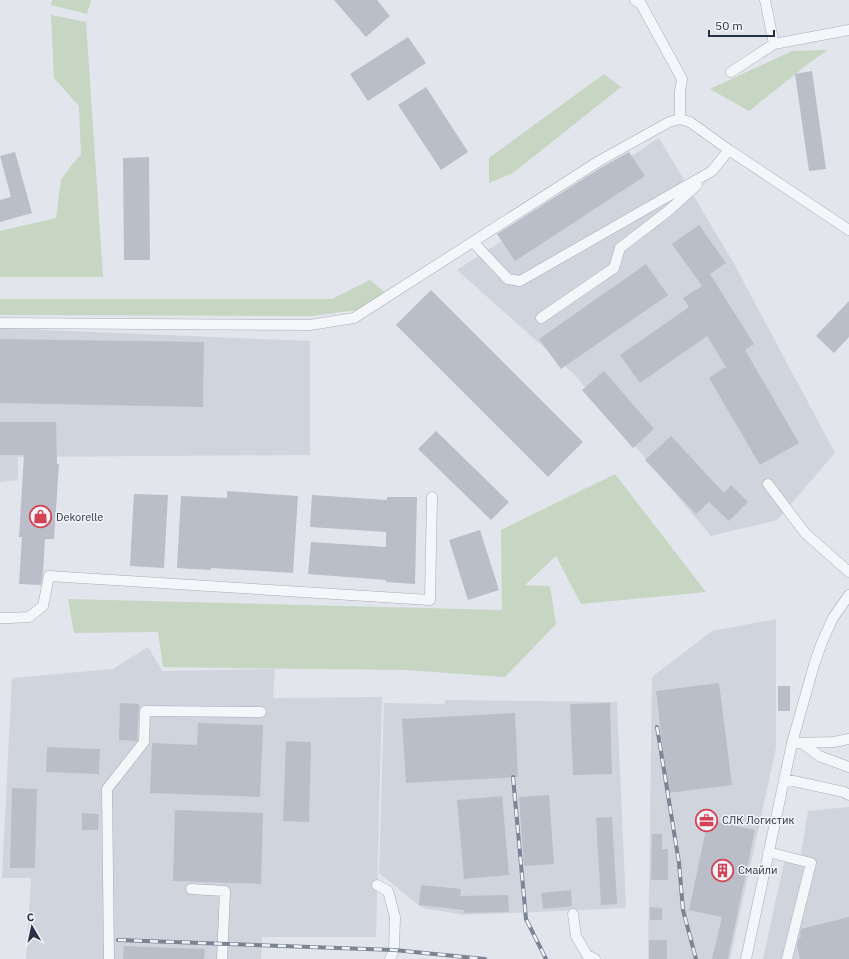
<svg xmlns="http://www.w3.org/2000/svg" width="849" height="959" font-family="'IBM Plex Sans',sans-serif">
	<rect width="100%" height="100%" fill="#e2e5eb"/>
	<!-- built -->
	<path fill="#d0d4dd" d="M 659,138 L 733,262 L 835,453 L 777,520 L 711,536 L 575,375 L 457,270 Z
		M 0,328 L 310,341 L 310,455 L 18,457 L 18,480 L 0,482 Z
		M 776,619 L 776,748 L 730,959 L 648,959 L 652,677 L 712,631 Z
		M 148,647 L 162,671 L 275,669 L 273,698 L 382,697 L 376,937 L 262,937 L 261,959 L 26,959 L 31,878 L 2,878 L 12,678 L 113,669 Z
		M 446,700 L 617,702 L 626,908 L 465,915 L 422,908 L 379,873 L 384,703 L 444,704 Z
		M 849,807 L 849,959 L 763,959 L 784,862 L 799,865 L 808,811 Z"/>
	<!-- green -->
	<path fill="#c7d5c3" d="M 52,0 L 91,0 L 87,14 L 51,5 Z
		M 51,15 L 86,22 L 103,277 L 0,277 L 0,231 L 56,218 L 61,180 L 71,166 L 81,154 L 79,106 L 54,78 Z
		M 828,50 L 813,60 L 749,111 L 710,89 L 792,51 Z
		M 604,74 L 621,87 L 513,173 L 489,183 L 489,158 Z
		M 370,280 L 386,293 L 357,310 L 311,316 L 0,315 L 0,299 L 332,299 Z
		M 615,474 L 706,592 L 581,604 L 556,556 L 525,585 L 550,586 L 556,624 L 505,677 L 405,670 L 163,667 L 158,632 L 74,633 L 68,599 L 502,610 L 501,530 Z"/>
	<!-- building -->
	<path fill="#b9bec9" d="M 334,0 L 377,0 L 390,16 L 366,37 Z
		M 408,37 L 426,63 L 368,101 L 350,74 Z
		M 812,71 L 826,169 L 809,171 L 795,74 Z
		M 426,87 L 468,152 L 441,170 L 398,105 Z
		M 15,152 L 32,213 L 0,222 L 0,200 L 11,197 L 0,156 Z
		M 629,152 L 645,176 L 515,261 L 497,234 L 602,167 Z
		M 149,157 L 150,260 L 124,260 L 123,158 Z
		M 699,225 L 726,263 L 710,274 L 754,344 L 745,350 L 799,443 L 760,465 L 709,378 L 726,367 L 707,336 L 640,383 L 620,355 L 689,307 L 683,298 L 702,286 L 672,244 Z
		M 646,264 L 668,295 L 561,369 L 539,339 Z
		M 431,290 L 583,442 L 548,477 L 396,325 Z
		M 849,301 L 849,337 L 834,353 L 816,336 Z
		M 0,339 L 204,342 L 203,407 L 0,403 Z
		M 604,371 L 654,429 L 633,448 L 582,390 Z
		M 0,422 L 56,422 L 57,464 L 59,464 L 54,539 L 45,539 L 43,574 L 41,585 L 19,584 L 22,537 L 19,537 L 24,455 L 0,455 Z
		M 436,431 L 509,502 L 491,520 L 418,449 Z
		M 671,436 L 724,493 L 731,485 L 748,502 L 729,521 L 709,502 L 696,514 L 645,460 Z
		M 227,491 L 298,496 L 293,573 L 211,568 L 211,570 L 177,568 L 181,496 L 227,498 Z
		M 134,494 L 168,495 L 164,568 L 130,566 Z
		M 312,495 L 387,500 L 387,497 L 417,497 L 415,584 L 386,582 L 386,580 L 308,574 L 311,542 L 386,547 L 386,532 L 310,527 Z
		M 480,530 L 499,590 L 468,600 L 449,540 Z
		M 719,683 L 732,785 L 668,793 L 656,691 Z
		M 778,686 L 790,686 L 790,711 L 778,711 Z
		M 120,703 L 139,704 L 137,741 L 119,740 Z
		M 610,703 L 612,774 L 573,775 L 570,704 Z
		M 515,713 L 518,777 L 406,783 L 402,719 Z
		M 198,723 L 263,725 L 260,797 L 150,793 L 152,743 L 197,745 Z
		M 286,741 L 311,742 L 309,822 L 283,821 Z
		M 47,747 L 100,749 L 99,774 L 46,772 Z
		M 12,788 L 37,789 L 35,868 L 10,868 Z
		M 549,795 L 554,864 L 524,866 L 519,797 Z
		M 502,796 L 509,875 L 464,879 L 457,800 Z
		M 175,810 L 263,813 L 261,884 L 173,881 Z
		M 82,813 L 99,814 L 98,830 L 82,830 Z
		M 612,817 L 617,904 L 601,905 L 596,818 Z
		M 708,820 L 755,830 L 734,930 L 728,959 L 712,959 L 722,917 L 689,910 Z
		M 652,834 L 662,834 L 662,849 L 668,849 L 668,880 L 651,880 Z
		M 421,885 L 461,889 L 460,896 L 508,895 L 509,912 L 464,913 L 464,910 L 419,905 Z
		M 571,890 L 572,906 L 543,909 L 541,893 Z
		M 650,907 L 662,908 L 662,920 L 650,920 Z
		M 849,917 L 849,959 L 800,959 L 797,946 L 799,938 L 801,937 L 800,933 L 801,929 Z
		M 649,940 L 667,940 L 667,959 L 649,959 Z
		M 124,946 L 205,949 L 204,959 L 123,959 Z"/>
	<g fill="none" stroke-linecap="round" stroke-linejoin="round">
		<defs>
			<path id="minor" d="M 635,0 L 641,4 L 682,79 L 680,91 L 680,119
				M 765,0 L 774,44
				M 731,72 L 774,44 L 849,30
				M 473,242 L 508,279 L 520,281 L 712,171 L 729,150
				M 541,318 L 614,268 L 620,248 L 668,211 L 697,185
				M 0,323 L 310,325 L 354,318 L 599,161 L 669,122 L 680,119 L 690,122 L 729,150 L 849,230
				M 768,484 L 805,533 L 849,572
				M 0,618 L 10,618 L 29,617 L 43,606 L 49,576 L 430,600 L 432,497
				M 792,743 L 834,742 L 849,739
				M 802,743 L 819,756 L 849,767
				M 784,779 L 844,792 L 849,795
				M 768,852 L 811,863 L 787,959
				M 377,885 L 388,891 L 395,917 L 394,950 L 390,959
				M 191,889 L 225,891 L 222,959
				M 573,914 L 576,936 L 587,955 L 595,959
				M 109,959 L 107,789 L 144,742 L 145,711 L 261,712
				M 746,959 L 792,743 L 814,665 L 822,642 L 833,618 L 849,595"/>
		</defs>
		<!-- minor casing -->
		<use href="#minor" stroke="#a7acb6" stroke-width="11"/>
		<!-- minor -->
		<use href="#minor" stroke="#f5f6f9" stroke-width="10"/>
		<defs>
			<path id="rail" d="M 657,727 L 679,863 L 683,910 L 696,959
				M 513,777 L 526,919 L 546,959
				M 118,940 L 394,950 L 485,959"/>
		</defs>
		<!-- rail casing -->
		<use href="#rail" stroke="#7b8495" stroke-width="4"/>
		<!-- rail -->
		<use href="#rail" stroke="#f2f4f8" stroke-width="2.5" stroke-dasharray="8" stroke-linecap="butt"/>
	</g>
	<!-- icons -->
	<defs>
		<symbol id="shop-ring" viewBox="-11 -11 22 22"><circle r="9.5" fill="#f2f4f8" stroke="#d34354" stroke-width="1.5"/><path d="M-5-2.5h2.3a2.7 3.5 0 0 1 5.4 0H5L5.5 6h-11ZM-1.5-2.5h3a1.5 2.3 0 0 0-3 0Z" fill="#d34354"/></symbol>
		<symbol id="office-ring" viewBox="-11 -11 22 22"><circle r="9.5" fill="#f2f4f8" stroke="#d34354" stroke-width="1.5"/><path d="M-6-3h4V-5.5h4V-3h4V5H-6ZM-1-4.5V-3h2v-1.5ZM-6 0V1H6V0Z" fill="#d34354"/></symbol>
		<symbol id="building-ring" viewBox="-11 -11 22 22"><circle r="9.5" fill="#f2f4f8" stroke="#d34354" stroke-width="1.5"/><path d="M-4-6H4V6H1V3H-1V6H-4ZM-2.5-4.3h1.7v1.8h-1.7ZM.8-4.3h1.7v1.8H.8ZM-2.5-1h1.7V.8h-1.7ZM.8-1h1.7V.8H.8Z" fill="#d34354"/></symbol>
	</defs>
	<g fill-rule="evenodd">
		<use href="#shop-ring" x="28" y="504" width="25" height="25"/>
		<use href="#office-ring" x="694" y="808" width="25" height="25"/>
		<use href="#building-ring" x="710" y="858" width="25" height="25"/>
	</g>
	<g text-anchor="middle" stroke-width="3" stroke-linejoin="round" paint-order="stroke">
		<!-- poi labels -->
		<g font-size="11" fill="#293244" stroke="#f2f4f8" text-anchor="start">
			<text x="56" y="521">Dekorelle</text>
			<text x="722" y="824">СЛК Логистик</text>
			<text x="738" y="874">Смайли</text>
		</g>
	</g>
	<!-- north arrow -->
	<g transform="translate(32 927) rotate(351)" stroke="#f2f4f8" stroke-width="3" paint-order="stroke">
	<path d="M0-3L7 15L0 10L-7 15Z" fill="#293244"/>
	<text y="-6" font-size="11" font-weight="bold" text-anchor="middle" fill="#293244">С</text>
	</g>
	<!-- scale -->
	<path d="M709 30v6h65v-6" fill="none" stroke="#293244" stroke-width="2"/>
	<text x="715" y="30" font-size="12" fill="#293244" stroke="#f2f4f8" stroke-width="3" paint-order="stroke">50 m</text>
</svg>
